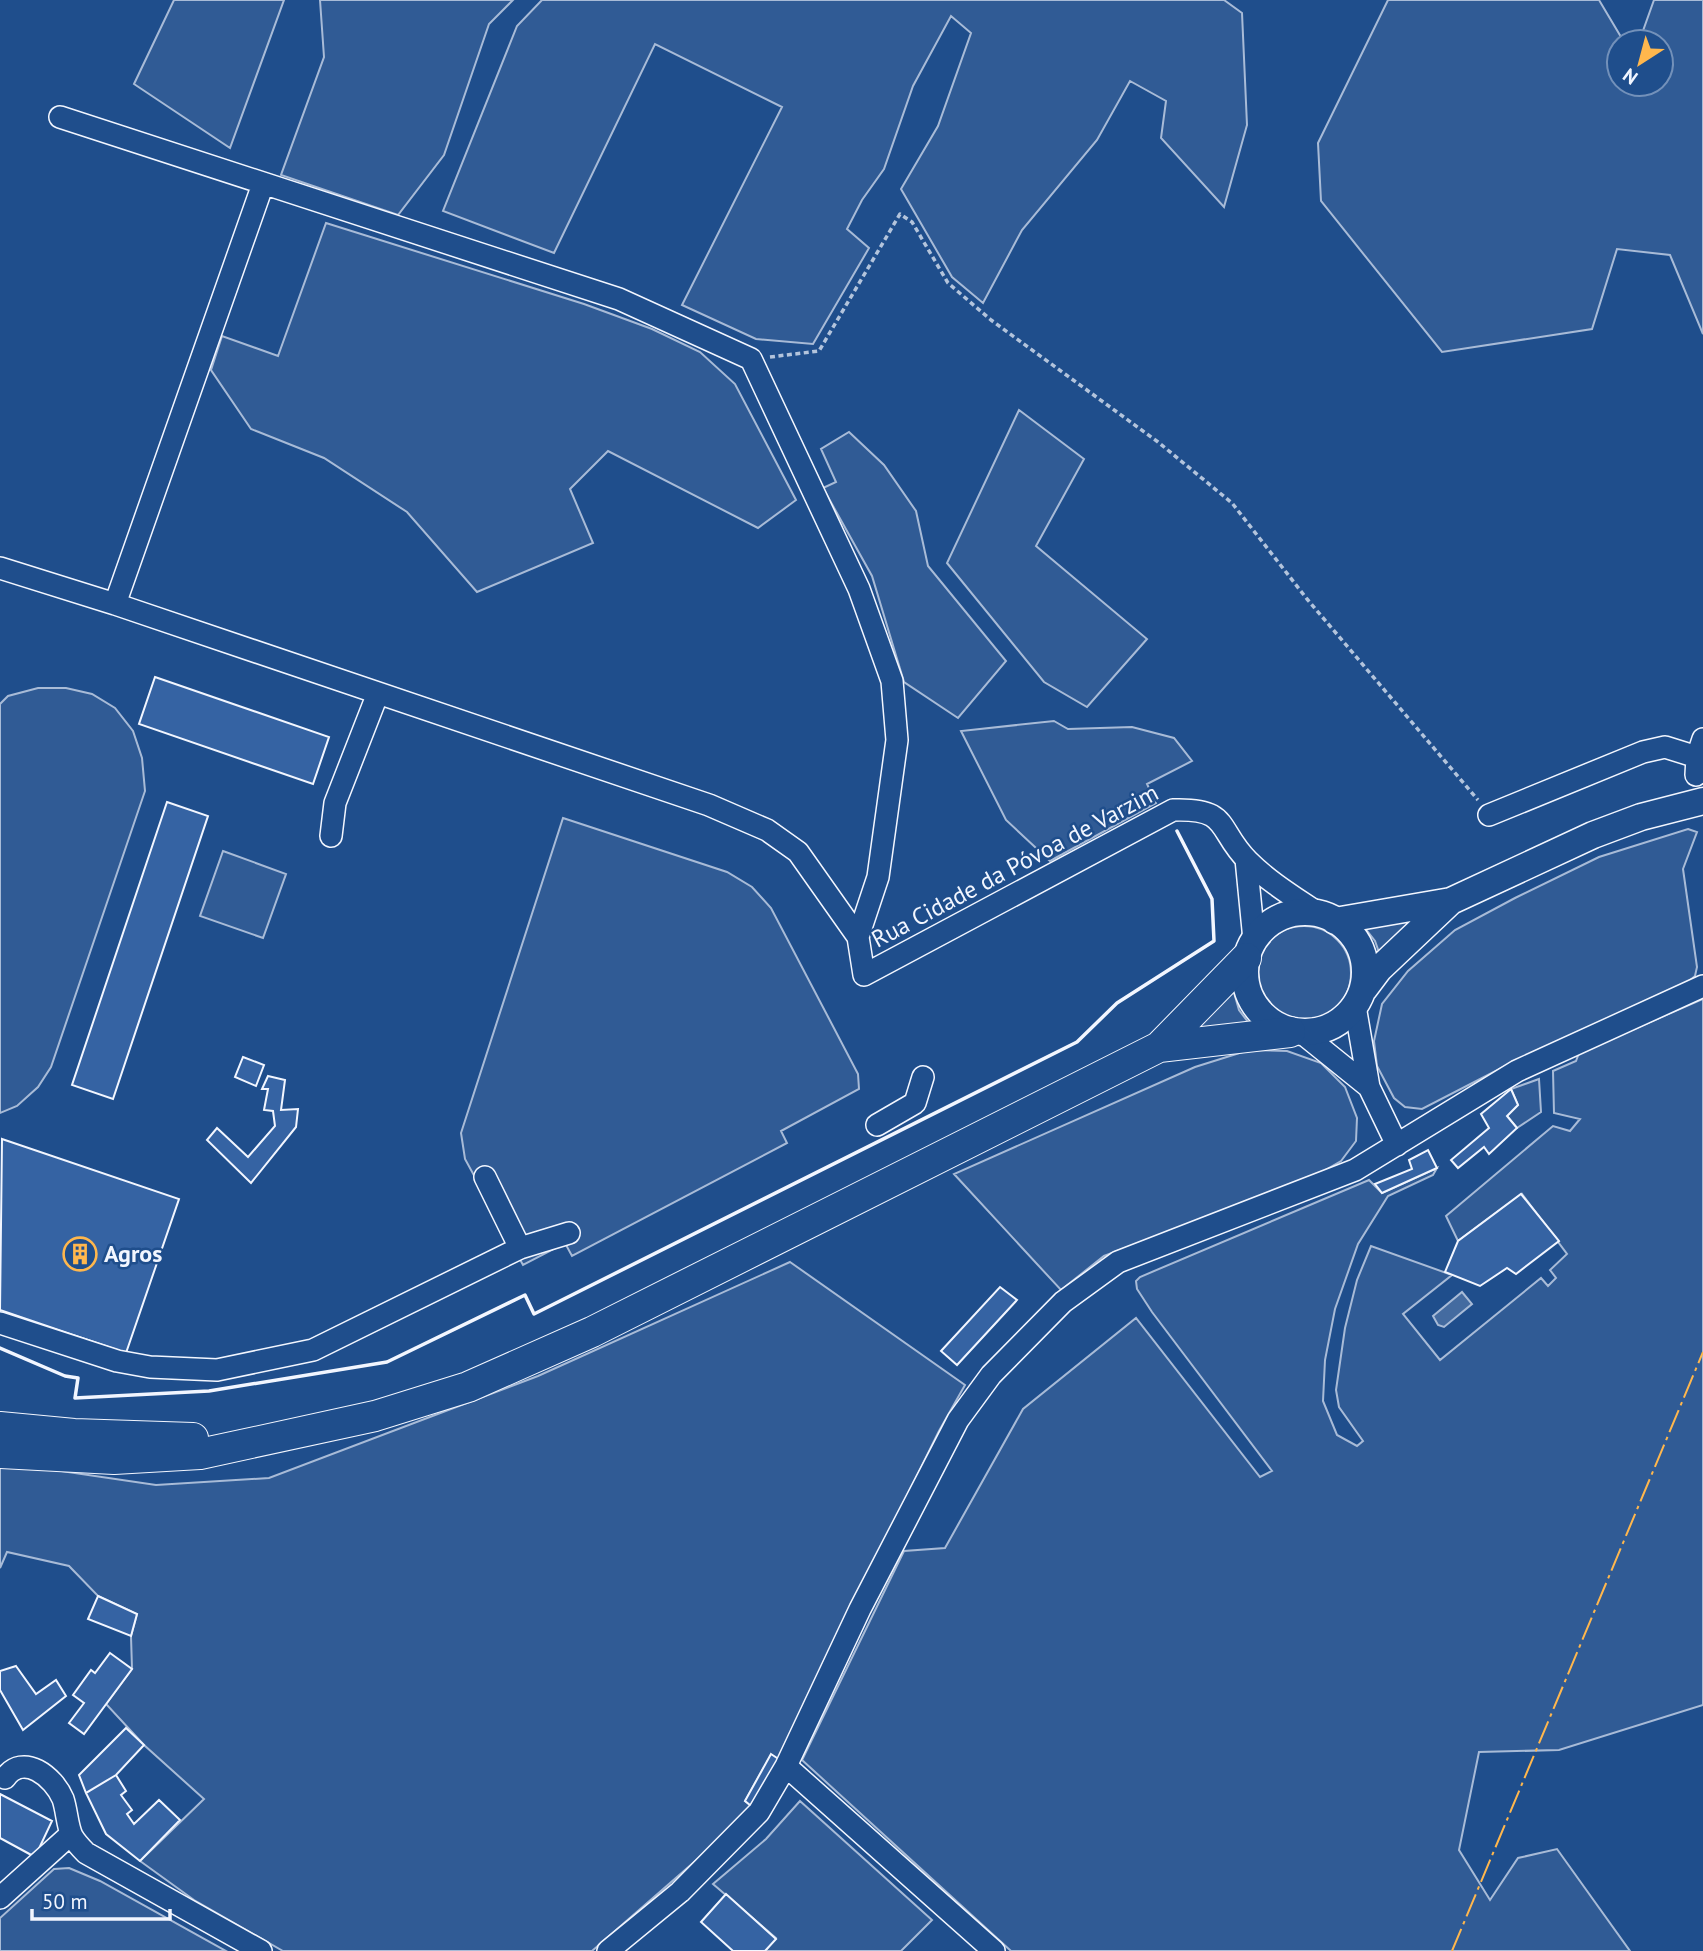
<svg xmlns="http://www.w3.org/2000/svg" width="1703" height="1951" font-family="'PT Sans',sans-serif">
	<rect width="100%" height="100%" fill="#1f4e8c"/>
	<!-- built -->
	<path fill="#305b95" stroke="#a8bbd7" stroke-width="2" d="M 174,0 L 284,0 L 230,148 L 134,84 Z
		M 320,0 L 513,0 L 489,24 L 444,155 L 398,215 L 281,175 L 324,57 Z
		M 542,0 L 1224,0 L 1242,13 L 1247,125 L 1224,207 L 1161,138 L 1166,101 L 1130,81 L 1097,140 L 1022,230 L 983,303 L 952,277 L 901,189 L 938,126 L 971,33 L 951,16 L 913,86 L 884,169 L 862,200 L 847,229 L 869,248 L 813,344 L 756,339 L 682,305 L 782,107 L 655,44 L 554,253 L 443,211 L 517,26 Z
		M 1388,0 L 1599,0 L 1624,42 L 1619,42 L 1619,84 L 1661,84 L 1661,42 L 1639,42 L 1654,0 L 1703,0 L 1703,334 L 1670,255 L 1617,249 L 1592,329 L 1442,352 L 1321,201 L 1318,143 Z
		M 326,223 L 584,304 L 652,329 L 700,352 L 735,384 L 796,500 L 758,528 L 608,451 L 570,489 L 593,543 L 477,592 L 407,512 L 324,458 L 251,429 L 211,370 L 222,336 L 278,356 Z
		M 1019,410 L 1084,459 L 1036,546 L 1147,639 L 1087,707 L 1044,682 L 947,563 Z
		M 849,432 L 884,465 L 916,511 L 928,566 L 1006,661 L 958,718 L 904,682 L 872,576 L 823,488 L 836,482 L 821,449 Z
		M 38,688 L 66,688 L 92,694 L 115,708 L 133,731 L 142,758 L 145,791 L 51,1067 L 38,1087 L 17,1106 L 0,1113 L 0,704 L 8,696 Z
		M 1054,721 L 1068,729 L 1132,727 L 1174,738 L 1192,761 L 1147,784 L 1156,803 L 1050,861 L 1006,820 L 961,731 Z
		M 563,818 L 727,872 L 752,887 L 771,908 L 858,1074 L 859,1089 L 781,1131 L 787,1143 L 572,1256 L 565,1243 L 523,1265 L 465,1159 L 461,1133 Z
		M 1688,829 L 1697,832 L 1683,869 L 1697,967 L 1695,976 L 1688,982 L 1517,1060 L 1422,1109 L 1405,1107 L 1394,1098 L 1377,1066 L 1374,1041 L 1382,1004 L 1408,971 L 1455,930 L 1515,898 L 1599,857 Z
		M 223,851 L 286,874 L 263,938 L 200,916 Z
		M 1422,914 L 1381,958 L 1375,941 L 1361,923 Z
		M1257 973a47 47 0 1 1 94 0a47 47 0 1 1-94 0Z
		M 1233,989 L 1239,1010 L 1251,1026 L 1184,1042 Z
		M 1703,999 L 1703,1705 L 1559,1750 L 1479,1752 L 1459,1850 L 1490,1900 L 1518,1858 L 1557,1849 L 1630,1951 L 1011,1951 L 802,1760 L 904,1551 L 945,1548 L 1023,1409 L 1136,1318 L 1260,1477 L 1272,1471 L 1152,1312 L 1137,1289 L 1136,1281 L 1140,1277 L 1369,1180 L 1382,1193 L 1437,1168 L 1433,1175 L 1388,1196 L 1358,1244 L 1335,1309 L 1325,1360 L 1323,1401 L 1337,1435 L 1357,1446 L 1363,1441 L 1339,1407 L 1336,1390 L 1345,1328 L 1357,1280 L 1371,1246 L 1452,1275 L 1403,1314 L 1440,1360 L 1541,1278 L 1548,1286 L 1556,1278 L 1550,1270 L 1567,1254 L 1522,1194 L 1458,1241 L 1446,1216 L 1553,1126 L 1570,1131 L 1580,1119 L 1554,1113 L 1553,1071 L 1576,1061 L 1579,1053 Z
		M 1249,1050 L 1287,1051 L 1321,1063 L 1345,1087 L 1357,1118 L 1356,1141 L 1341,1161 L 1308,1180 L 1104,1256 L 1061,1290 L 954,1174 L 1195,1067 Z
		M 1539,1079 L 1541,1112 L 1517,1128 L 1507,1116 L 1518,1105 L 1511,1089 Z
		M 790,1262 L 965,1385 L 939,1431 L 803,1706 L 783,1762 L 771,1755 L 745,1801 L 755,1809 L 592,1951 L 283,1951 L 194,1900 L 140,1861 L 204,1799 L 144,1745 L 106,1704 L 132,1669 L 131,1636 L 137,1614 L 98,1596 L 69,1566 L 7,1552 L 0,1568 L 0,1462 L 156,1485 L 269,1478 L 538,1376 Z
		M 800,1801 L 932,1920 L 901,1951 L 765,1951 L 776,1938 L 713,1884 L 766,1839 Z
		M 69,1868 L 100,1881 L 226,1951 L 0,1951 L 0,1918 L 54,1869 Z"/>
	<!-- water -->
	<path fill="#446ba0" stroke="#a8bbd7" stroke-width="2" d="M 1462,1292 L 1472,1304 L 1444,1327 L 1438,1325 L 1433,1316 Z"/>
	<!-- building -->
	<path fill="#3563a3" stroke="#f2f6ff" stroke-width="2" d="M 155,677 L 329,737 L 313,784 L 139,724 Z
		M 167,802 L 208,816 L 113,1099 L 72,1085 Z
		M 243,1057 L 264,1065 L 256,1086 L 235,1077 Z
		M 268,1076 L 285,1080 L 281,1110 L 298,1109 L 296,1127 L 251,1183 L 207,1140 L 217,1128 L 248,1157 L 275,1126 L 273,1111 L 264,1110 L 268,1089 L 262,1089 Z
		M 1511,1089 L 1518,1105 L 1507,1116 L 1517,1128 L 1489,1154 L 1484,1147 L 1458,1168 L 1451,1160 L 1489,1128 L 1481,1114 Z
		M 2,1139 L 179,1199 L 126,1353 L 0,1310 Z
		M 1428,1150 L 1437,1168 L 1382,1193 L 1375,1184 L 1412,1169 L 1409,1160 Z
		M 1521,1194 L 1559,1241 L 1516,1274 L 1507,1268 L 1480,1286 L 1445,1272 L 1458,1241 Z
		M 1000,1287 L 1017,1300 L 957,1365 L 941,1351 Z
		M 98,1596 L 137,1614 L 131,1636 L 88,1619 Z
		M 110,1653 L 132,1669 L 84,1734 L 69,1723 L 84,1703 L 73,1695 L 91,1670 L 95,1673 Z
		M 16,1666 L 36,1694 L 56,1680 L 66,1696 L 23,1730 L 0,1690 L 0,1671 Z
		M 126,1728 L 144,1745 L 116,1775 L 86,1793 L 79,1775 Z
		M 771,1754 L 783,1762 L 755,1809 L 745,1801 Z
		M 116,1775 L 126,1791 L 121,1795 L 132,1810 L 127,1814 L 134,1824 L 159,1800 L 180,1820 L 140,1861 L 106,1834 L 86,1793 Z
		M 0,1794 L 52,1821 L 35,1857 L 0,1838 Z
		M 726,1894 L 776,1939 L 765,1951 L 733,1951 L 701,1922 Z"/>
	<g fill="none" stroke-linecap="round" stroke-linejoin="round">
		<defs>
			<path id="minor" d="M 60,117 L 619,299 L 751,359 L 859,589 L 892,681 L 897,740 L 878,877 L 858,937
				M 0,568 L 115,604 L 709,805 L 767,830 L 798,852 L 858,937 L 864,975 L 1173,810 C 1231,808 1216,829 1248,861 C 1269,882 1294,897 1319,914
				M 115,604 L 263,184
				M 1696,775 L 1697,757 L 1703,739
				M 1489,815 L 1643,752 L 1665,747 L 1697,757
				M 331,836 L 335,803 L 378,693
				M 1246,859 L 1254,940
				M 1355,1006 L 1369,1087 L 1397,1145
				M 1302,1033 L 1369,1087
				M 877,1125 L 915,1103 L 923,1077
				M 485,1177 L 520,1248
				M 0,1323 L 117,1361 L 150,1367 L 217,1370 L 313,1350 L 520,1248 L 569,1233
				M 786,1766 L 994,1951
				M 5,1778 C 23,1752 54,1777 63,1799 C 67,1811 67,1825 72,1836 C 76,1843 81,1848 86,1853 L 261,1951
				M 0,1898 L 71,1834
				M 608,1951 L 680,1892 L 759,1812 L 786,1766 L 860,1609 L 958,1420 L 991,1375 L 1063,1302 L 1118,1262 L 1355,1170 L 1517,1071 L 1703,986"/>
			<path id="major" d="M1245 972a60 60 0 1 1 120 0a60 60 0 1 1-120 0Z
				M 1335,921 L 1451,901
				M 1364,989 L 1379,969 L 1451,901 L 1593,835 L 1641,817 L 1703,801"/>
			<path id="highway" d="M 1159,1047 L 1290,1032
				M 0,1427 L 74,1434 L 193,1438
				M 0,1453 L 114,1459 L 200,1454 L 375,1416 L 468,1387 L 592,1332 L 1159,1047 L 1246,958"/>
		</defs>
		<!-- minor casing -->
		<use href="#minor" stroke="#f2f6ff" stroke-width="24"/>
		<!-- major casing -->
		<use href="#major" stroke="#f2f6ff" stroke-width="29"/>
		<!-- highway casing -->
		<use href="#highway" stroke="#f2f6ff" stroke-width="32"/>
		<!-- path -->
		<path stroke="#b3c4dc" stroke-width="3.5" stroke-dasharray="5 3.5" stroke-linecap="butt" d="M 770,357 L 819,351 L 900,214 L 912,222 L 948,283 L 991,320 L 1158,442 L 1232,503 L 1307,599 L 1478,800"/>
		<!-- minor -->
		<use href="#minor" stroke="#1f4e8c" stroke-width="21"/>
		<!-- major -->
		<use href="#major" stroke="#1f4e8c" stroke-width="26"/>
		<!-- highway -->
		<use href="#highway" stroke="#1f4e8c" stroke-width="30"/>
		<!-- wall -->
		<path stroke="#f2f6ff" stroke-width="3.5" d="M 0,1348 L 65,1376 L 78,1378 L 75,1398 L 209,1391 L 387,1362 L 525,1295 L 534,1314 L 1077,1042 L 1117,1003 L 1214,941 L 1212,899 L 1177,831"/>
		<!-- power -->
		<path stroke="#ffb74d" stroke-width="2" stroke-dasharray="24 5 3.5 5" stroke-linecap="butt" d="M 1452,1951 L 1703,1352"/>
	</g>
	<!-- icons -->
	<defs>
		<symbol id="building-ring" viewBox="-11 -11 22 22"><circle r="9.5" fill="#1f4e8c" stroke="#ffb74d" stroke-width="1.5"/><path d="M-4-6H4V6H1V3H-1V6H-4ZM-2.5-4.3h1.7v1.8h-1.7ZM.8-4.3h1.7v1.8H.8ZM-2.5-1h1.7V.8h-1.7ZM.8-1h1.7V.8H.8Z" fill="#ffb74d"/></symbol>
	</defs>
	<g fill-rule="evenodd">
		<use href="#building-ring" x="61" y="1235" width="38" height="38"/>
	</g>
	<g text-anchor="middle" stroke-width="5" stroke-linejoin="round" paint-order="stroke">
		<!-- street labels -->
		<g font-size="24" fill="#f2f6ff" stroke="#1f4e8c">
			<text transform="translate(1015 866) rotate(-28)" y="8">Rua Cidade da Póvoa de Varzim</text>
		</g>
		<!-- poi labels -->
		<g font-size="24" font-weight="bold" fill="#f2f6ff" stroke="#1f4e8c" text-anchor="start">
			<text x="104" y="1262">Agros</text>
		</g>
	</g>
	<!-- north arrow -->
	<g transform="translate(1640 63) rotate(216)"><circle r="33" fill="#1f4e8c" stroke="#7391ba" stroke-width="2"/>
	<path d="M0-5L12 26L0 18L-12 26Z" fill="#ffb74d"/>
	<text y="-10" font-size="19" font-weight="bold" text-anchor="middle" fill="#f2f6ff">N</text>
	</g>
	<!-- scale -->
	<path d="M32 1909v10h138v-10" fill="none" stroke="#f2f6ff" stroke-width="3.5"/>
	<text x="42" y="1909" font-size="21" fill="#f2f6ff" stroke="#1f4e8c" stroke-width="5" paint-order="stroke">50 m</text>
</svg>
